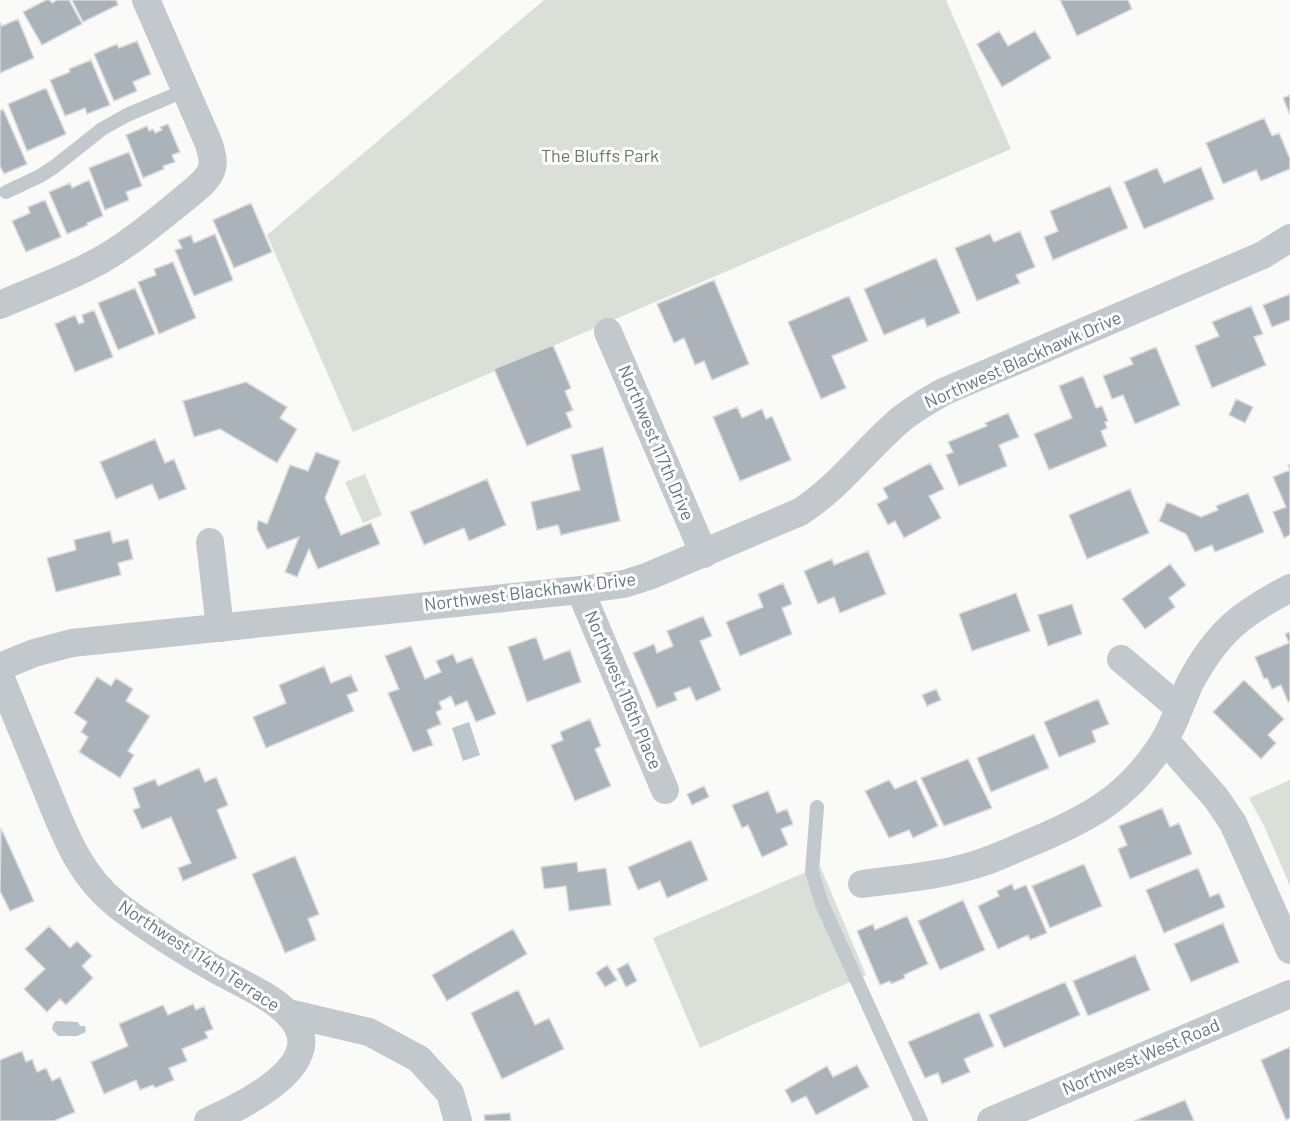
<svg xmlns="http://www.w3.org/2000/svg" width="1290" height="1121" font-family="Barlow,sans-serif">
	<rect width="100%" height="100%" fill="#fafaf8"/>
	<!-- green -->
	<path fill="#dadfd7" d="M 544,0 L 946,0 L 1011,149 L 353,432 L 267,235 Z
		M 365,474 L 382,515 L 363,523 L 345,482 Z
		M 1290,780 L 1290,886 L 1265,828 L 1249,798 Z
		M 820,866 L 866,975 L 700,1048 L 653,938 Z"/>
	<!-- water -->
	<path fill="#bbc7cb" d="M 469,722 L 480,755 L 463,761 L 452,728 Z
		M 56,1021 L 78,1022 L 80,1026 L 85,1026 L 86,1032 L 77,1036 L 58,1036 L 52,1029 L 53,1024 Z"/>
	<!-- building -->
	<path fill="#aab3b9" stroke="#dcdcda" stroke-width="1.5" d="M 46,0 L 50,0 L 52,3 L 57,0 L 69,0 L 82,24 L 42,45 L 23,12 Z
		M 72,0 L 116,0 L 118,5 L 83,22 Z
		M 1060,0 L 1128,0 L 1132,9 L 1077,36 Z
		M 18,19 L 34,58 L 0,73 L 0,22 L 2,26 Z
		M 999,31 L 1008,46 L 1035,31 L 1051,58 L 1002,87 L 977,44 Z
		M 137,41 L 151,74 L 133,82 L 137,91 L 114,101 L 94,54 L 117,44 L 119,48 Z
		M 91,60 L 110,105 L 87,114 L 85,108 L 65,116 L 50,80 L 70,72 L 69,69 Z
		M 46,88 L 66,134 L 27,151 L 8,104 Z
		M 1290,95 L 1290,115 L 1283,98 Z
		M 3,109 L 27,164 L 4,174 L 0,166 L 0,111 Z
		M 1264,118 L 1272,136 L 1279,133 L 1290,159 L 1290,169 L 1261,181 L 1256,170 L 1223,184 L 1206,143 Z
		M 168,124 L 180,152 L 172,155 L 175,162 L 163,166 L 164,169 L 143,178 L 126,135 L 147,126 L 149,131 L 153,129 L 155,133 L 162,130 L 160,127 Z
		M 129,152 L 142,186 L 126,192 L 129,200 L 105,210 L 89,168 Z
		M 1201,167 L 1214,199 L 1144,229 L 1124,182 L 1157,168 L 1164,183 Z
		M 89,180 L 103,216 L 87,223 L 88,225 L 67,234 L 49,192 L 70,183 L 72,188 Z
		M 1110,186 L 1128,228 L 1053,260 L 1044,237 L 1058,231 L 1050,211 Z
		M 45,200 L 61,237 L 26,252 L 12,221 L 30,213 L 28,207 Z
		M 251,203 L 272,252 L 234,268 L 213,220 Z
		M 1020,231 L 1035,267 L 1016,275 L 1020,283 L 977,301 L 955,248 L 990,234 L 994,242 Z
		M 215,234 L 233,280 L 194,296 L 175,250 L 182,248 L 178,240 L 191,235 L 194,243 Z
		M 936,258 L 960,313 L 927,327 L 924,318 L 884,335 L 864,289 Z
		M 173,262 L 196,318 L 159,334 L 138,282 L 156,275 L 154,269 Z
		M 714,280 L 749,364 L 712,380 L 704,361 L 695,365 L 684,338 L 674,343 L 657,304 Z
		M 135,288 L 155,334 L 118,350 L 98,303 Z
		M 1290,294 L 1290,320 L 1272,327 L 1263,305 Z
		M 849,296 L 868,341 L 832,356 L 846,388 L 821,399 L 788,322 Z
		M 1251,306 L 1263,334 L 1254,337 L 1266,365 L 1212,388 L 1195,346 L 1219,336 L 1212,322 Z
		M 94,310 L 113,357 L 75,372 L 55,324 L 75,315 L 79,324 L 84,322 L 82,315 Z
		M 553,345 L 571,388 L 565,391 L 573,410 L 566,413 L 572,427 L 527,446 L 494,369 Z
		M 1156,347 L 1180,405 L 1135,424 L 1123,395 L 1112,399 L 1103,376 L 1133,364 L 1130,358 Z
		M 1083,376 L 1096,408 L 1102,406 L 1108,421 L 1105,422 L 1107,428 L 1101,431 L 1107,446 L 1049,470 L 1034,434 L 1072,418 L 1059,386 Z
		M 246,382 L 287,407 L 280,418 L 297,429 L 277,463 L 220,429 L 194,437 L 183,401 Z
		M 1236,399 L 1253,407 L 1245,423 L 1229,415 Z
		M 737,407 L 742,418 L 762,409 L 766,419 L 772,416 L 791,460 L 740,481 L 713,417 Z
		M 1008,413 L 1019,437 L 999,445 L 1007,466 L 959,486 L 946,455 L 953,452 L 948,442 L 987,426 L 985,423 Z
		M 155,439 L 165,463 L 174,459 L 186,489 L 159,500 L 152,484 L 116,499 L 100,462 Z
		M 603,447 L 620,521 L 561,535 L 558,525 L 537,530 L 531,502 L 580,490 L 571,455 Z
		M 316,452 L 340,461 L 325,498 L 341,535 L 371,523 L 380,544 L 318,569 L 309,549 L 297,577 L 285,572 L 299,537 L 267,549 L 257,529 L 258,520 L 267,524 L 290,465 L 308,471 Z
		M 930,463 L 944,489 L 929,496 L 941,518 L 904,538 L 895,521 L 888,525 L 877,504 L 888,498 L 883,488 Z
		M 1290,464 L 1290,535 L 1284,538 L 1273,512 L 1286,507 L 1273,477 L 1290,470 L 1288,465 Z
		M 487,479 L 506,525 L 469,541 L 464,528 L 424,545 L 410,512 Z
		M 1130,489 L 1149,533 L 1087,559 L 1069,515 Z
		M 1248,493 L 1264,532 L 1215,552 L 1212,545 L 1195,552 L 1186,534 L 1159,521 L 1167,502 L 1201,517 L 1218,510 L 1216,506 Z
		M 110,531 L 113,543 L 128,539 L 133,559 L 118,563 L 121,575 L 56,592 L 47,558 L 76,550 L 74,540 Z
		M 868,551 L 886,594 L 840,613 L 834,597 L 818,604 L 804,571 L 832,559 L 834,565 Z
		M 1170,564 L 1186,585 L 1169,598 L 1175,607 L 1145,629 L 1122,599 Z
		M 783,583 L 792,604 L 782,608 L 792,634 L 740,656 L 726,622 L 763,607 L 758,594 Z
		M 1016,593 L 1030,631 L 972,651 L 959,614 Z
		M 1072,604 L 1082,634 L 1048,646 L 1038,615 Z
		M 703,616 L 712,636 L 700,641 L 721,690 L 696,701 L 690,687 L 674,693 L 677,700 L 657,708 L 633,653 L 654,644 L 657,653 L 673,646 L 667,631 Z
		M 1290,632 L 1290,701 L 1288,702 L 1281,685 L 1272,689 L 1267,678 L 1264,679 L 1255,657 L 1289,643 L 1285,634 Z
		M 536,637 L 544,660 L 570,650 L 581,682 L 527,702 L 508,647 Z
		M 411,646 L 425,679 L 441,672 L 436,661 L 453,654 L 457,663 L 472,657 L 496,714 L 476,722 L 467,701 L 455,706 L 451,696 L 439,702 L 442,709 L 436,712 L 441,724 L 427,730 L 433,745 L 413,752 L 388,693 L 399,689 L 385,656 Z
		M 324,666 L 331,683 L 351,675 L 358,691 L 347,695 L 354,711 L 266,748 L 253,717 L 286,703 L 279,685 Z
		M 97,677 L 111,686 L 116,678 L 133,689 L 126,701 L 150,716 L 128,751 L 134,755 L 120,778 L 79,752 L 88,737 L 81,732 L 87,722 L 74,713 Z
		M 1244,680 L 1284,719 L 1268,735 L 1276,743 L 1261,759 L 1213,712 Z
		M 936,689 L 941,700 L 927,706 L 922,695 Z
		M 1098,699 L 1109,724 L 1092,731 L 1096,742 L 1059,757 L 1044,722 Z
		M 590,719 L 601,746 L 595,749 L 611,786 L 575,801 L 551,745 L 563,740 L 560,732 Z
		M 1034,734 L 1049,768 L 991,792 L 977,758 Z
		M 968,759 L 992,808 L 944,826 L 921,778 Z
		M 199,768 L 205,782 L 216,777 L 228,805 L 217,810 L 237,858 L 183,881 L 178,868 L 191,863 L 171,817 L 142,829 L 133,810 L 140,807 L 133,788 L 155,779 L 158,786 Z
		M 889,780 L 895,789 L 916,780 L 938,826 L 913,838 L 909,830 L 889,838 L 865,791 Z
		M 704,786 L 709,797 L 692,805 L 687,794 Z
		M 768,791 L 777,813 L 787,809 L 793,824 L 781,829 L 788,845 L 762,857 L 748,825 L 742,828 L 732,805 Z
		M 1162,808 L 1170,827 L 1179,823 L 1192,854 L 1130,879 L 1118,849 L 1127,845 L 1119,826 Z
		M 1,828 L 34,901 L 10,911 L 0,891 Z
		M 691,840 L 708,880 L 667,898 L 660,881 L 638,890 L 628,867 Z
		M 295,856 L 319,914 L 308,919 L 316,940 L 285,953 L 252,874 Z
		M 577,862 L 578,872 L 606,868 L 611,905 L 569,911 L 566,886 L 544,889 L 541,867 Z
		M 1084,864 L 1102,906 L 1050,928 L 1032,886 Z
		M 1198,868 L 1210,897 L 1219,893 L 1225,907 L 1164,933 L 1146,890 Z
		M 1012,884 L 1014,890 L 1026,885 L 1047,933 L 1030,940 L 1028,935 L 998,949 L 978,906 L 999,896 L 997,891 Z
		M 963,900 L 985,950 L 940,970 L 918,921 Z
		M 907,916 L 928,964 L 904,975 L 905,978 L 891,984 L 890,981 L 880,985 L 857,931 L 873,924 L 875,930 Z
		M 1223,923 L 1239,962 L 1191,982 L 1174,944 Z
		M 49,926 L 70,948 L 77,941 L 92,956 L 82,966 L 93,978 L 66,1005 L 60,999 L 47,1012 L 24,989 L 45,969 L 25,949 Z
		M 513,929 L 527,954 L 447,1001 L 432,975 Z
		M 1135,955 L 1150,990 L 1088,1016 L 1073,981 Z
		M 628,963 L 637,981 L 626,987 L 617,969 Z
		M 607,965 L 617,980 L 605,987 L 596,973 Z
		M 1065,982 L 1080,1015 L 1004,1048 L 989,1015 Z
		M 518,990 L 535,1025 L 549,1018 L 564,1049 L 502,1079 L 471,1013 Z
		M 193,1004 L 196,1010 L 204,1006 L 213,1029 L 205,1032 L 208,1038 L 182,1049 L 187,1061 L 169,1068 L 174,1080 L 155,1088 L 153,1085 L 140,1090 L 136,1080 L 104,1094 L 91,1062 L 128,1046 L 119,1024 L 163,1005 L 168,1015 Z
		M 979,1012 L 994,1046 L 964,1059 L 970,1072 L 942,1084 L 938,1073 L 925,1078 L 908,1042 Z
		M 1290,1047 L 1290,1118 L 1286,1120 L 1261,1060 Z
		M 22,1051 L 26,1062 L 32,1059 L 37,1072 L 46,1068 L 52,1081 L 60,1077 L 75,1112 L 54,1121 L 0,1121 L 0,1060 Z
		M 857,1065 L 869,1087 L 816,1115 L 806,1096 L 792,1103 L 785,1090 L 827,1066 L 833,1077 Z
		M 1185,1100 L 1194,1121 L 1134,1121 Z
		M 510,1113 L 511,1121 L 485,1121 L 484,1115 Z"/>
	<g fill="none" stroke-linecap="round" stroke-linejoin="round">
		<!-- lane -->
		<path stroke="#c3c8cc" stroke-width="14" d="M 6,192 L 40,176 L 54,167 L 102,129 L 127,115 L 186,90
			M 817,807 L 812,872 L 822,904 L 921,1121"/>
		<!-- street -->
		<path stroke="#c3c8cc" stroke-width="28" d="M 0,305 C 34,290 69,278 101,260 C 129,244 154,223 179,203 C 189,194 206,183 211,171 C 215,162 211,152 209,144 L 146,0
			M 608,332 L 704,554
			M 210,542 L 220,628
			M 580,590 L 665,790
			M 1121,659 L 1179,708
			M 0,667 L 34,653 L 72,643 L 580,590 L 624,584 L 649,576 L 800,512 C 839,487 865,450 900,420 C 913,409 928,401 943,392 L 1263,255 L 1290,238
			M 0,676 C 14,711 29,746 43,781 C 62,826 76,872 116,904 C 144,926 184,951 215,969 C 236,981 272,996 288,1014 C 294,1020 300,1029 301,1037 C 307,1075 236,1109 208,1121
			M 1165,740 L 1216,798 L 1233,823 L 1290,950
			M 862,884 C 899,879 939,876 974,865 C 992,860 1008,852 1025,845 C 1086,820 1128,799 1164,741 C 1175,723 1181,702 1190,683 C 1217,632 1241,614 1290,588
			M 288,1013 L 369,1032 L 419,1059 L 450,1093 L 458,1121
			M 991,1121 L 1290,994"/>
	</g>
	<g text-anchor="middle" stroke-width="6" stroke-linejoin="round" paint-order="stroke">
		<!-- park labels -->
		<g font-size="18" fill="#687a64" stroke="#fff">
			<text x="600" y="162">The Bluffs Park</text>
		</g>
		<!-- street labels -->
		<g font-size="18" fill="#657683" stroke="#fff">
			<text transform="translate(1023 360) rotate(-24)" y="6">Northwest Blackhawk Drive</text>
			<text transform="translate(656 443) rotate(67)" y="6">Northwest 117th Drive</text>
			<text transform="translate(530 592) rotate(-7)" y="6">Northwest Blackhawk Drive</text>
			<text transform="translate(623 690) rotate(67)" y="6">Northwest 116th Place</text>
			<text transform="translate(199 956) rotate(33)" y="6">Northwest 114th Terrace</text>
			<text transform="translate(1141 1057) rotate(-23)" y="6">Northwest West Road</text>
		</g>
	</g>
</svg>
